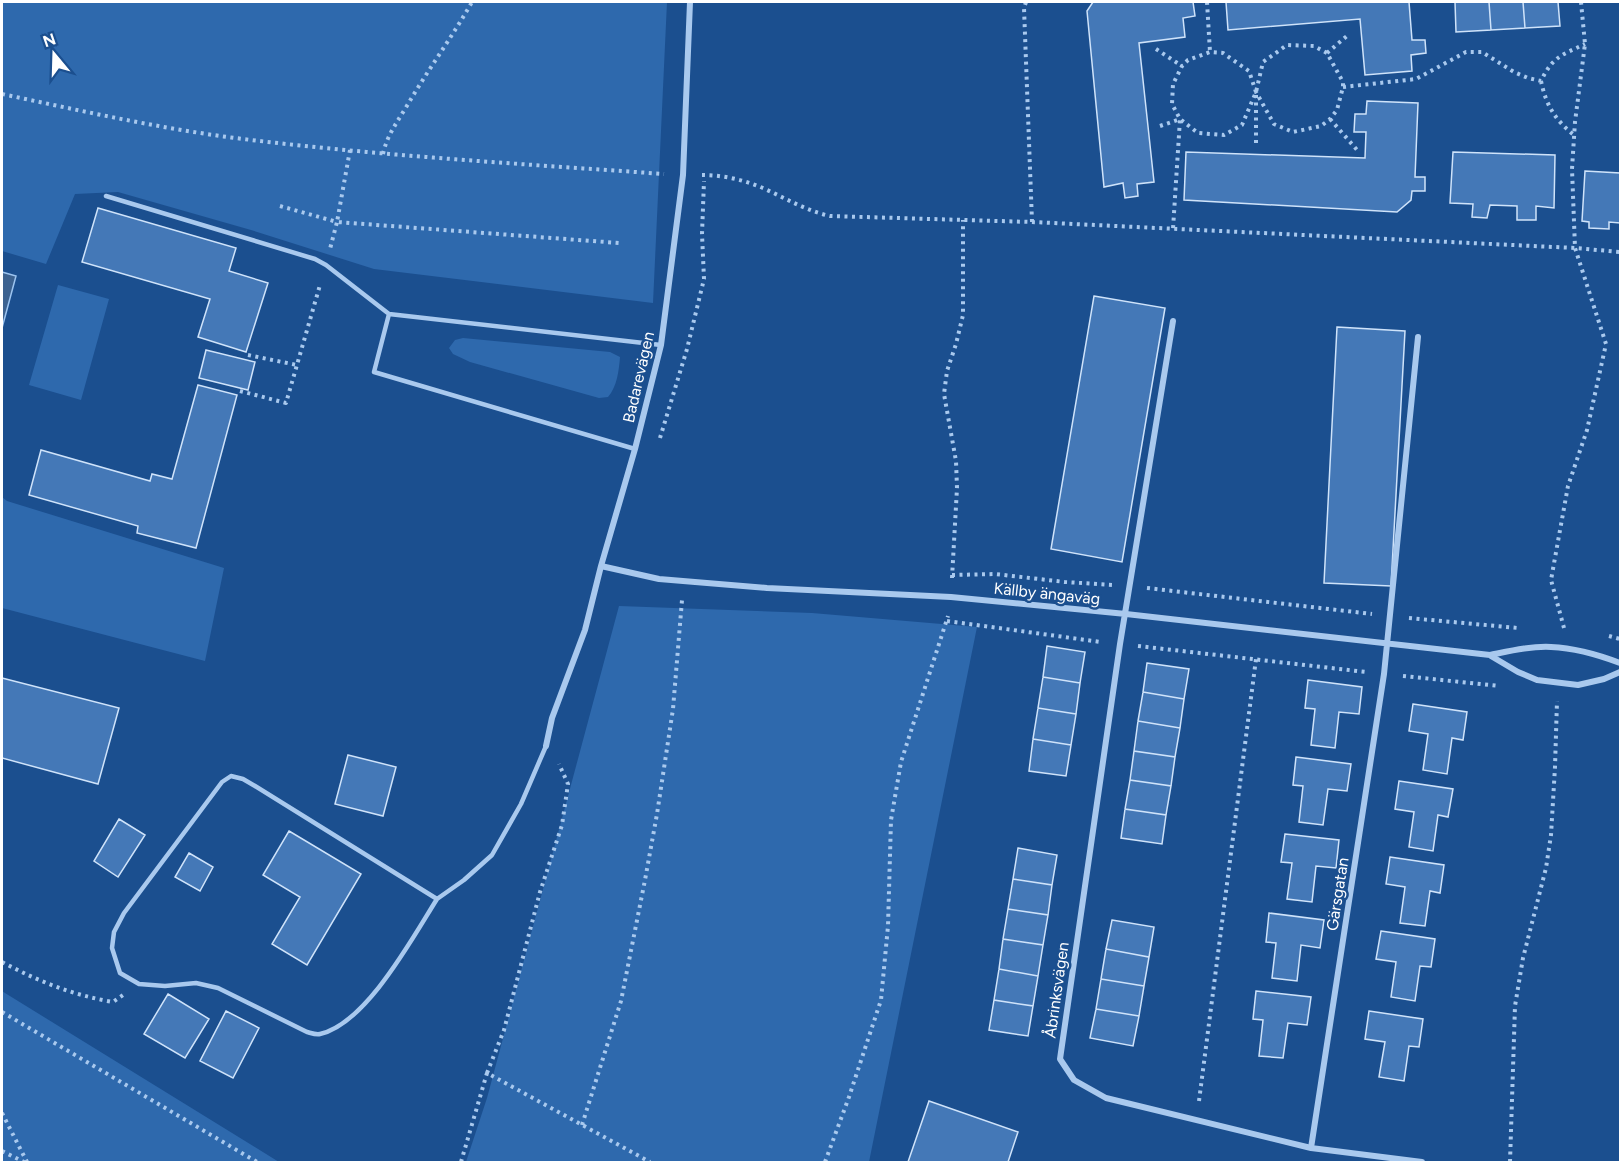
<svg xmlns="http://www.w3.org/2000/svg" width="1622" height="1164" font-family="Figtree,sans-serif">
	<rect width="100%" height="100%" fill="#1b4f8f"/>
	<!-- green -->
	<path fill="#2e69ad" d="M 2,2 L 667,2 L 653,303 L 374,269 L 251,230 L 118,192 L 75,194 L 46,264 L 2,251 Z
		M 58,285 L 109,299 L 81,400 L 29,385 Z
		M 463,338 L 610,352 L 620,357 C 619,370 617,387 608,397 L 599,398 L 470,362 L 453,354 L 449,348 L 455,340 Z
		M 2,497 L 7,501 L 224,568 L 205,661 L 2,608 Z
		M 619,606 L 812,613 L 977,627 L 869,1162 L 466,1162 L 487,1098 Z
		M 2,991 L 5,993 L 279,1162 L 2,1162 Z"/>
	<!-- water -->
	<path fill="#3c6290" stroke="#9cc4f0" stroke-width="1.5" d="M 2,272 L 16,276 L 2,328 Z"/>
	<!-- building -->
	<path fill="#4478b7" stroke="#cfe3fa" stroke-width="1.5" d="M 1093,2 L 1193,2 L 1195,16 L 1183,18 L 1185,37 L 1139,43 L 1154,182 L 1137,184 L 1138,196 L 1125,198 L 1123,183 L 1104,187 L 1087,11 Z
		M 1226,2 L 1409,2 L 1412,40 L 1425,40 L 1426,53 L 1411,55 L 1412,71 L 1365,75 L 1360,19 L 1228,30 Z
		M 1455,2 L 1489,2 L 1491,30 L 1456,32 Z
		M 1489,2 L 1523,2 L 1525,28 L 1491,30 Z
		M 1523,2 L 1558,2 L 1560,26 L 1525,28 Z
		M 1367,101 L 1418,103 L 1415,177 L 1425,177 L 1425,191 L 1412,191 L 1411,200 L 1397,212 L 1184,200 L 1186,152 L 1365,158 L 1366,132 L 1354,132 L 1355,114 L 1366,114 Z
		M 1453,152 L 1555,155 L 1554,208 L 1536,206 L 1536,220 L 1517,220 L 1517,206 L 1490,205 L 1487,218 L 1472,217 L 1473,204 L 1450,203 Z
		M 1585,171 L 1620,173 L 1620,223 L 1609,222 L 1609,229 L 1589,228 L 1589,222 L 1582,221 Z
		M 98,208 L 236,248 L 229,271 L 268,283 L 246,352 L 198,337 L 210,299 L 82,262 Z
		M 1094,296 L 1165,308 L 1122,562 L 1051,549 Z
		M 1337,327 L 1405,331 L 1391,586 L 1324,583 Z
		M 206,350 L 255,362 L 248,390 L 199,378 Z
		M 198,385 L 237,395 L 196,548 L 137,533 L 138,526 L 29,495 L 41,450 L 150,481 L 152,474 L 172,479 Z
		M 1047,646 L 1085,652 L 1080,683 L 1043,677 Z
		M 1147,663 L 1189,669 L 1184,699 L 1143,692 Z
		M 1043,677 L 1080,683 L 1076,714 L 1038,708 Z
		M 2,678 L 119,708 L 98,784 L 2,758 Z
		M 1308,680 L 1362,687 L 1359,714 L 1339,712 L 1335,748 L 1311,745 L 1315,709 L 1305,708 Z
		M 1143,692 L 1184,699 L 1180,728 L 1138,721 Z
		M 1413,704 L 1467,712 L 1463,740 L 1452,738 L 1447,774 L 1423,770 L 1428,734 L 1409,731 Z
		M 1038,708 L 1076,714 L 1071,745 L 1033,739 Z
		M 1138,721 L 1180,728 L 1175,757 L 1134,751 Z
		M 1033,739 L 1071,745 L 1066,776 L 1029,771 Z
		M 1134,751 L 1175,757 L 1171,786 L 1130,780 Z
		M 348,755 L 396,767 L 383,816 L 335,804 Z
		M 1296,757 L 1351,764 L 1347,791 L 1328,789 L 1323,825 L 1299,822 L 1303,786 L 1293,785 Z
		M 1130,780 L 1171,786 L 1166,815 L 1125,809 Z
		M 1399,781 L 1453,789 L 1448,817 L 1438,815 L 1433,851 L 1409,847 L 1414,812 L 1395,809 Z
		M 1125,809 L 1166,815 L 1162,844 L 1121,838 Z
		M 119,819 L 145,835 L 118,877 L 94,861 Z
		M 289,831 L 361,874 L 307,965 L 272,944 L 300,897 L 263,875 Z
		M 1285,834 L 1339,840 L 1336,868 L 1316,866 L 1312,902 L 1287,899 L 1292,863 L 1281,862 Z
		M 1018,848 L 1057,855 L 1052,885 L 1013,879 Z
		M 189,853 L 213,867 L 200,891 L 175,877 Z
		M 1390,857 L 1444,865 L 1440,893 L 1430,891 L 1425,926 L 1400,923 L 1405,887 L 1386,884 Z
		M 1013,879 L 1052,885 L 1048,915 L 1008,909 Z
		M 1008,909 L 1048,915 L 1043,945 L 1003,939 Z
		M 1269,913 L 1324,920 L 1320,948 L 1301,945 L 1297,981 L 1272,978 L 1276,943 L 1266,942 Z
		M 1112,920 L 1154,927 L 1149,957 L 1106,949 Z
		M 1381,931 L 1435,939 L 1431,967 L 1420,966 L 1415,1001 L 1391,997 L 1396,962 L 1376,959 Z
		M 1003,939 L 1043,945 L 1038,976 L 999,969 Z
		M 1106,949 L 1149,957 L 1144,986 L 1101,979 Z
		M 999,969 L 1038,976 L 1033,1006 L 994,1000 Z
		M 1101,979 L 1144,986 L 1139,1016 L 1096,1009 Z
		M 1256,991 L 1311,997 L 1307,1025 L 1288,1023 L 1283,1058 L 1259,1056 L 1263,1020 L 1253,1019 Z
		M 168,994 L 209,1019 L 185,1058 L 144,1034 Z
		M 994,1000 L 1033,1006 L 1028,1036 L 989,1030 Z
		M 1096,1009 L 1139,1016 L 1133,1046 L 1090,1038 Z
		M 226,1011 L 259,1028 L 233,1078 L 200,1061 Z
		M 1369,1011 L 1423,1019 L 1419,1047 L 1409,1046 L 1404,1081 L 1379,1077 L 1385,1042 L 1365,1039 Z
		M 929,1101 L 1018,1132 L 1008,1162 L 908,1162 Z"/>
	<g fill="none" stroke-linecap="round" stroke-linejoin="round">
		<!-- path -->
		<path stroke="#a9c9ee" stroke-width="4" stroke-dasharray="3 4.5" stroke-linecap="butt" d="M 1026,2 L 1024,8 L 1032,222
			M 1207,2 L 1210,52
			M 1156,49 L 1182,66
			M 1327,53 L 1348,35
			M 1541,81 C 1546,105 1555,120 1574,135
			M 1343,87 L 1416,79 L 1466,52 L 1482,52 L 1514,72 L 1528,78 L 1541,81 C 1553,56 1562,55 1585,44
			M 1256,92 L 1249,71 L 1223,53 L 1210,52 L 1188,60 L 1182,66 L 1173,84 L 1172,104 L 1180,119 L 1198,133 L 1224,135 L 1242,125 L 1256,92 L 1263,62 L 1287,45 L 1314,46 L 1327,53 L 1343,82 L 1343,87 L 1337,110 L 1330,119 L 1321,126 L 1293,132 L 1274,124 L 1256,92
			M 2,94 C 82,111 162,129 243,139 C 383,156 523,164 664,174
			M 1256,95 L 1256,146
			M 1330,119 L 1358,151
			M 1160,126 L 1180,119 L 1173,229
			M 350,150 L 337,222 L 619,243
			M 383,154 C 387,135 398,121 408,104 C 428,70 452,37 472,2
			M 702,175 C 723,175 745,180 765,189 C 787,199 807,211 830,216 L 1032,222 L 1575,248 L 1620,252
			M 280,206 L 337,222 L 330,249
			M 248,355 L 297,365
			M 240,391 L 286,403 L 320,285
			M 660,438 L 687,349 L 704,279 L 702,234 L 704,181
			M 952,575 L 995,574 L 1065,582 L 1113,585
			M 952,578 L 957,488 L 956,461 L 944,394 L 947,371 L 956,344 L 963,315 L 963,220
			M 1147,588 L 1372,614
			M 1409,618 L 1518,628
			M 947,621 L 1101,642
			M 1564,628 L 1551,580 L 1568,486 L 1587,430 L 1606,344 L 1575,248 L 1572,169 L 1575,122 L 1585,44 L 1581,2
			M 1609,636 L 1620,639
			M 1138,646 L 1366,672
			M 1403,676 L 1500,686
			M 2,962 C 38,981 72,995 113,1002 L 123,995
			M 2,1012 L 257,1162
			M 487,1073 L 504,1030 L 540,892 L 562,825 L 568,784 L 559,764
			M 1199,1101 L 1256,659
			M 2,1113 L 27,1162
			M 582,1125 L 621,1001 L 645,880 L 657,814 L 673,709 L 682,600
			M 2,1151 L 24,1162
			M 461,1162 L 487,1073 L 650,1162
			M 825,1162 L 849,1097 L 881,1000 L 888,926 L 891,820 L 901,762 L 948,616
			M 1510,1162 L 1515,1006 L 1523,958 L 1546,868 L 1551,835 L 1555,767 L 1557,701"/>
		<!-- service -->
		<path stroke="#a9c9ee" stroke-width="4.5" d="M 106,196 L 315,259 L 326,265 L 389,314
			M 635,449 L 374,372 L 389,314 L 661,345
			M 437,899 C 413,937 366,1024 320,1034 C 316,1035 311,1033 307,1032 L 218,988 L 196,983 L 165,986 L 139,984 L 120,973 L 112,948 L 114,932 L 124,913 L 222,782 L 231,776 L 243,779 L 255,786 L 437,899 L 464,880 L 492,855 L 521,804 L 546,746"/>
		<!-- minor -->
		<path stroke="#a9c9ee" stroke-width="6" d="M 1173,321 L 1120,644 L 1060,1059 L 1074,1080 L 1106,1098 L 1311,1148 L 1422,1162
			M 601,566 L 659,579 L 767,588 L 951,597 L 1126,614 L 1490,655 C 1510,651 1531,646 1551,647 C 1574,648 1599,655 1620,663
			M 1491,656 L 1518,672 L 1537,680 L 1578,685 L 1604,679 L 1620,672
			M 546,746 L 552,718 L 585,630 L 601,566 L 635,449 L 661,345 L 683,175 L 690,2
			M 1311,1148 L 1384,674 L 1418,337"/>
	</g>
	<g text-anchor="middle" stroke-width="5" stroke-linejoin="round" paint-order="stroke">
		<!-- street labels -->
		<g font-size="16" fill="#fff" stroke="#1b4f8f">
			<text transform="translate(638 377) rotate(-77)" y="6">Badarevägen</text>
			<text transform="translate(1047 593) rotate(6)" y="6">Källby ängaväg</text>
			<text transform="translate(1337 894) rotate(-81)" y="6">Gärsgatan</text>
			<text transform="translate(1056 990) rotate(-82)" y="6">Åbrinksvägen</text>
		</g>
	</g>
	<!-- border -->
	<rect width="1622" height="1164" fill="none" stroke="#ffffff" stroke-width="6"/>
	<!-- north arrow -->
	<g transform="translate(54 54) rotate(341)" stroke="#1b4f8f" stroke-width="4.5" paint-order="stroke">
	<path d="M0-4.5L10 22L0 15L-10 22Z" fill="#ffffff"/>
	<text y="-9" font-size="16" font-weight="bold" text-anchor="middle" fill="#ffffff">N</text>
	</g>
</svg>
